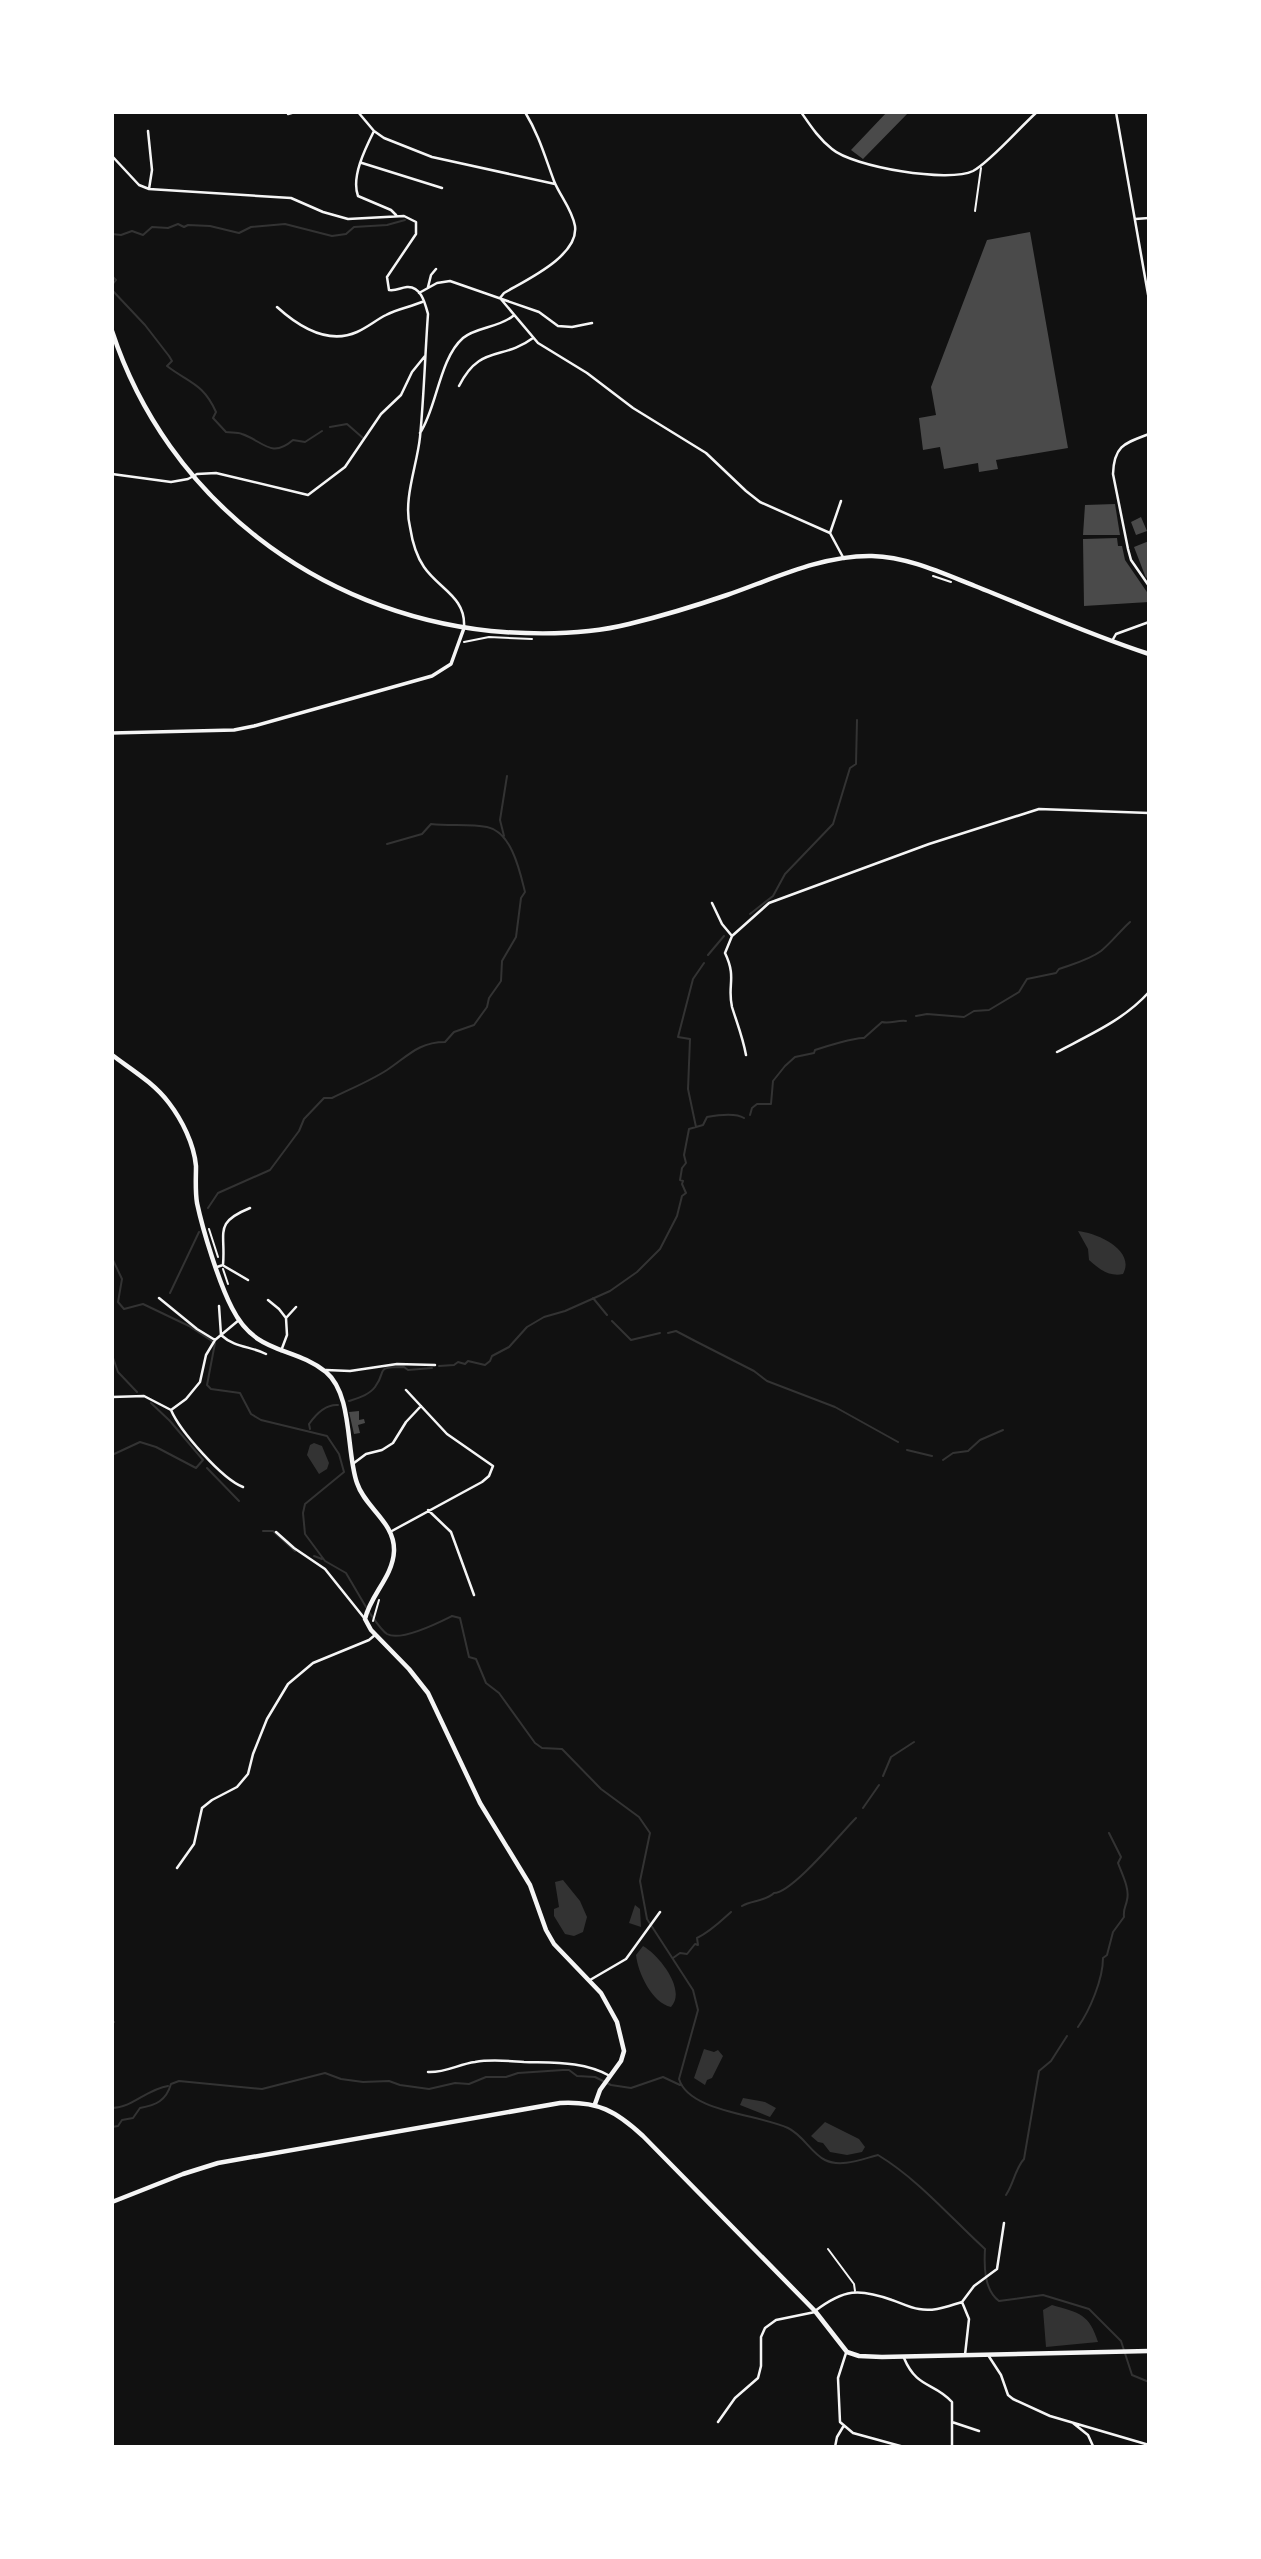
<svg xmlns="http://www.w3.org/2000/svg" width="1261" height="2559" font-family="Commissioner,sans-serif">
	<rect width="100%" height="100%" fill="#111"/>
	<!-- water -->
	<path fill="#333" d="M 1078,1231 C 1097,1233 1136,1250 1123,1274 C 1109,1277 1099,1269 1089,1260 L 1088,1249 Z
		M 314,1443 L 322,1446 L 329,1463 L 327,1469 L 319,1474 L 307,1455 L 310,1445 Z
		M 563,1880 L 580,1901 L 587,1917 L 583,1932 L 574,1936 L 565,1934 L 554,1916 L 554,1909 L 559,1907 L 555,1882 Z
		M 635,1905 L 640,1909 L 641,1927 L 629,1923 Z
		M 643,1946 C 659,1955 687,1990 671,2007 C 652,2003 638,1973 636,1955 Z
		M 704,2049 L 714,2052 L 718,2050 L 723,2056 L 712,2078 L 707,2080 L 705,2085 L 694,2078 Z
		M 743,2098 L 765,2102 L 776,2108 L 770,2117 L 740,2105 Z
		M 825,2122 L 859,2139 L 865,2147 L 862,2152 L 847,2155 L 830,2152 L 823,2143 L 818,2142 L 811,2136 Z
		M 1052,2305 C 1080,2313 1089,2314 1098,2342 L 1046,2347 L 1043,2310 Z"/>
	<g fill="none" stroke-linecap="round" stroke-linejoin="round">
		<!-- stream -->
		<path stroke="#333" stroke-width="2" d="M 112,234 L 121,235 L 132,231 L 143,235 L 152,227 L 168,228 L 178,224 L 184,227 L 188,225 L 210,226 L 239,233 L 251,227 L 285,224 L 332,236 L 346,234 L 354,227 L 387,225 L 405,220
			M 112,276 L 116,280 L 112,285
			M 112,290 L 145,325 L 169,356 L 172,361 L 167,366 C 189,383 203,383 216,412 L 213,418 L 226,432 C 231,433 237,432 242,434 C 263,441 271,459 293,440 L 305,442 L 322,431
			M 330,427 L 347,424 L 363,438
			M 504,836 L 500,820 L 507,776
			M 750,914 L 773,896 L 785,874 L 833,824 L 850,768 L 856,764 L 857,720
			M 708,955 L 724,936
			M 916,1016 L 927,1014 L 964,1017 L 974,1011 L 989,1010 L 1019,992 L 1027,979 L 1056,973 L 1059,969 C 1073,964 1089,960 1101,951 C 1111,943 1120,931 1130,922
			M 750,1115 L 752,1108 L 757,1104 L 771,1104 L 773,1081 L 785,1066 L 795,1057 L 814,1053 L 815,1050 C 824,1047 856,1037 864,1038 L 882,1022 C 890,1024 897,1020 906,1021
			M 696,1127 L 688,1089 L 690,1039 L 678,1037 L 693,979 L 704,963
			M 208,1208 L 218,1193 L 270,1170 L 299,1131 L 304,1119 L 324,1098 L 332,1098 C 350,1089 370,1081 387,1070 C 407,1057 418,1042 445,1042 L 454,1032 L 474,1025 L 487,1007 L 489,998 L 501,981 L 502,961 L 516,937 L 521,898 L 525,892 C 520,872 512,832 487,827 C 470,824 450,826 431,824 L 422,834 L 387,844
			M 112,1258 L 122,1279 L 118,1302 L 124,1309 L 143,1304 L 189,1326 L 215,1343 L 207,1385 L 211,1389 L 240,1393 L 251,1414 L 261,1420 L 327,1436 L 339,1454 L 344,1472 L 305,1504 L 303,1513 L 305,1534 L 325,1561 L 346,1573 L 366,1607
			M 170,1293 L 199,1232
			M 593,1298 L 607,1315
			M 612,1321 L 631,1340 L 660,1333
			M 668,1333 L 676,1331 L 697,1342 L 754,1371 L 767,1381 L 835,1407 L 898,1442
			M 112,1355 L 118,1372 L 137,1392
			M 439,1366 L 454,1365 L 458,1362 L 465,1364 L 468,1361 L 485,1365 L 490,1361 L 492,1356 L 509,1347 L 527,1327 L 544,1317 L 565,1311 L 610,1291 L 637,1272 L 660,1249 L 677,1216 L 682,1196 L 686,1193 L 682,1184 L 683,1181 L 680,1180 L 682,1168 L 686,1163 L 684,1155 L 689,1129 L 703,1125 L 707,1117 C 718,1115 736,1113 744,1118
			M 349,1401 C 358,1398 369,1395 375,1387 C 388,1370 373,1367 404,1367 L 408,1370 L 432,1368
			M 310,1429 L 309,1424 C 316,1414 325,1404 338,1405
			M 907,1450 L 932,1456
			M 112,1455 L 140,1442 L 156,1447 L 196,1468 L 203,1460 L 170,1421 L 151,1403
			M 943,1460 L 953,1453 L 968,1451 L 980,1440 L 1003,1430
			M 207,1468 L 239,1501
			M 263,1531 L 273,1531 L 295,1551
			M 314,1556 L 322,1559
			M 369,1612 C 374,1619 381,1630 387,1634 C 401,1642 440,1622 452,1616 L 460,1618 L 469,1657 L 476,1659 L 486,1683 L 499,1693 L 535,1743 L 542,1748 L 562,1749 L 601,1789 L 639,1817 L 650,1833 L 640,1881 L 647,1919 L 693,1990 L 698,2010 L 679,2079 C 689,2112 758,2114 788,2128 C 803,2135 811,2153 825,2160 C 841,2168 862,2159 878,2155 C 919,2180 950,2217 985,2249 C 984,2266 984,2290 999,2301 L 1043,2295 L 1089,2309 L 1121,2341 L 1132,2375 L 1149,2382
			M 883,1776 L 891,1757 L 914,1742
			M 863,1808 L 879,1785
			M 742,1906 C 752,1900 764,1902 774,1893 C 792,1893 841,1833 856,1818
			M 673,1958 L 680,1953 L 687,1954 L 695,1944 L 698,1945 L 697,1938 C 710,1932 720,1922 731,1912
			M 112,2023 L 114,2022
			M 1078,2027 C 1090,2010 1103,1979 1103,1958 L 1107,1955 L 1113,1932 L 1124,1917 C 1123,1908 1126,1907 1127,1900 C 1130,1889 1122,1874 1118,1863 L 1121,1857 L 1109,1833
			M 112,2108 C 132,2108 147,2089 168,2086
			M 112,2127 L 118,2126 L 122,2120 L 133,2118 L 140,2108 C 156,2105 166,2101 171,2084 L 179,2081 L 262,2089 L 325,2073 L 341,2079 L 363,2082 L 389,2081 L 400,2085 L 429,2089 L 455,2083 L 469,2084 L 486,2077 L 506,2077 L 518,2073 L 563,2070 L 569,2070 L 577,2076 L 595,2077 L 611,2085 L 631,2088 L 663,2077 L 680,2085
			M 1006,2195 C 1014,2183 1015,2169 1024,2159 L 1039,2071 L 1051,2061 L 1067,2036"/>
	</g>
	<!-- building -->
	<path fill="#4a4a4a" d="M 887,112 L 909,112 L 863,159 L 851,150 Z
		M 1030,232 L 1068,448 L 996,460 L 998,469 L 979,472 L 978,463 L 944,469 L 940,447 L 923,450 L 919,418 L 936,415 L 931,387 L 987,240 Z
		M 1115,504 L 1120,535 L 1083,535 L 1085,505 Z
		M 1141,517 L 1147,531 L 1136,535 L 1131,522 Z
		M 1117,538 L 1118,546 L 1122,546 L 1125,560 L 1149,595 L 1149,602 L 1084,606 L 1083,539 Z
		M 1149,541 L 1149,576 L 1146,578 L 1134,547 Z
		M 359,1411 L 359,1420 L 364,1419 L 365,1423 L 358,1425 L 360,1433 L 354,1434 L 349,1412 Z"/>
	<g fill="none" stroke-linecap="round" stroke-linejoin="round">
		<!-- path -->
		<path stroke="#f5f5f5" stroke-width="2" d="M 933,576 L 951,582
			M 464,642 L 489,637 L 532,639
			M 209,1229 L 218,1257
			M 223,1269 L 228,1284
			M 373,1621 L 379,1600"/>
		<!-- service -->
		<path stroke="#f5f5f5" stroke-width="2" d="M 975,211 L 981,168
			M 828,2249 L 854,2284 L 855,2291"/>
		<!-- minor -->
		<path stroke="#f5f5f5" stroke-width="2.5" d="M 358,112 L 374,131 L 384,138 L 432,157 L 555,184
			M 801,112 C 810,125 819,139 832,149 C 853,167 949,183 973,171 C 990,162 1021,126 1037,112
			M 1116,112 L 1149,300
			M 288,114 L 295,112
			M 148,131 L 152,170 L 149,189
			M 374,131 C 365,149 351,177 358,196 L 391,210 L 396,215
			M 112,156 L 139,185 L 149,189 L 291,198 L 323,212 L 348,219 L 404,216 L 416,222 L 416,234 L 387,277 L 389,290 C 397,291 399,288 407,287 C 421,286 425,303 428,314 C 425,355 424,396 420,437 C 417,466 403,499 410,527 C 412,540 417,557 424,567 C 439,589 466,597 464,627
			M 362,163 L 442,188
			M 1135,219 L 1149,218
			M 428,287 L 431,275 L 436,269
			M 419,293 L 437,283 L 450,281 L 539,312 L 558,326 L 572,327 L 592,323
			M 500,298 L 538,343 L 587,373 L 633,408 L 706,453 L 746,491 L 760,502 L 830,533 L 844,559
			M 500,298 L 504,293 C 526,280 579,256 575,226 C 572,209 560,196 554,181 C 545,157 539,135 525,112
			M 277,307 C 298,326 328,345 357,332 C 368,327 376,320 386,315 C 397,309 410,307 422,302
			M 459,386 C 480,344 502,361 533,338
			M 420,433 C 437,408 439,359 463,338 C 476,327 498,328 513,316
			M 1149,434 C 1125,443 1114,445 1113,474 L 1128,549 L 1131,560 L 1149,586
			M 112,474 L 171,482 L 188,479 L 197,474 L 216,473 L 308,495 L 345,467 L 381,414 L 401,395 L 412,372 L 425,356
			M 830,533 L 841,501
			M 1112,641 L 1116,634 L 1149,622
			M 712,903 L 722,924 L 732,936
			M 1057,1052 C 1089,1035 1124,1020 1149,992
			M 746,1055 C 743,1038 737,1023 732,1007 C 727,985 737,978 725,953 L 732,936 L 769,903 L 929,844 L 1039,809 L 1149,813
			M 224,1266 L 248,1280
			M 217,1267 L 223,1265 C 226,1232 213,1223 250,1208
			M 159,1298 L 197,1329 L 215,1340
			M 268,1300 L 279,1309 L 286,1318
			M 219,1306 L 221,1335 C 235,1348 251,1346 266,1354
			M 281,1351 L 287,1335 L 286,1318 L 296,1307
			M 326,1370 L 350,1371 L 397,1364 L 435,1365
			M 112,1397 L 144,1396 L 171,1410 L 186,1399 L 200,1382 L 206,1355 L 215,1340 L 239,1320
			M 171,1410 C 180,1431 222,1479 243,1487
			M 354,1463 L 366,1454 L 382,1450 L 393,1443 L 406,1422 L 421,1406
			M 428,1510 L 451,1532 L 474,1595
			M 276,1532 L 294,1548 L 325,1569 L 365,1619
			M 390,1532 L 482,1482 L 489,1476 L 493,1466 L 447,1434 L 406,1390
			M 177,1868 L 194,1844 L 202,1808 L 212,1800 L 237,1787 L 248,1774 L 253,1754 L 267,1719 L 288,1684 L 313,1663 L 369,1640 L 375,1635
			M 590,1980 L 626,1959 L 660,1912
			M 428,2072 C 445,2073 459,2064 475,2062 C 492,2059 508,2061 524,2062 C 554,2063 583,2061 610,2076
			M 962,2302 L 974,2286 L 997,2269 L 1004,2223
			M 962,2302 L 969,2319 L 965,2355
			M 815,2311 C 844,2289 859,2288 892,2300 C 901,2303 910,2308 919,2309 C 934,2312 948,2306 962,2302
			M 846,2353 L 838,2378 L 840,2422 L 853,2433 L 904,2447
			M 988,2355 L 1001,2375 L 1008,2395 L 1013,2399 L 1050,2416 L 1149,2445
			M 904,2358 C 917,2389 934,2382 952,2402 L 952,2447
			M 718,2422 L 735,2398 L 758,2378 L 761,2366 L 761,2337 L 765,2328 L 776,2320 L 815,2312
			M 952,2422 L 979,2431
			M 1073,2423 L 1088,2435 L 1093,2446
			M 835,2447 L 837,2437 L 843,2427"/>
		<!-- tertiary -->
		<path stroke="#f5f5f5" stroke-width="3.5" d="M 112,733 L 234,730 L 254,726 L 432,676 L 451,664 L 464,628"/>
		<!-- secondary -->
		<path stroke="#f5f5f5" stroke-width="4.5" d="M 112,331 C 167,499 318,613 491,631 C 537,635 585,635 629,624 C 662,616 695,606 727,595 C 773,579 822,555 872,556 C 908,557 942,573 975,586 C 1033,609 1090,635 1149,654
			M 112,1055 C 132,1070 154,1083 169,1103 C 182,1120 194,1144 196,1166 C 196,1178 195,1190 197,1203 C 203,1231 219,1283 232,1308 C 256,1356 292,1345 326,1372 C 353,1395 346,1452 357,1483 C 365,1508 395,1522 394,1551 C 393,1577 370,1595 365,1619 L 371,1630 L 409,1669 L 428,1693 L 480,1803 L 530,1885 L 546,1930 L 554,1944 L 601,1993 L 617,2022 L 624,2051 L 621,2061 L 600,2090 L 595,2104
			M 112,2202 L 183,2174 L 218,2163 L 560,2103 C 598,2101 616,2111 643,2136 L 815,2311 L 847,2352 L 859,2356 L 882,2357 L 1149,2351"/>
	</g>
	<!-- border -->
	<rect width="1261" height="2559" fill="none" stroke="#ffffff" stroke-width="228"/>
</svg>
